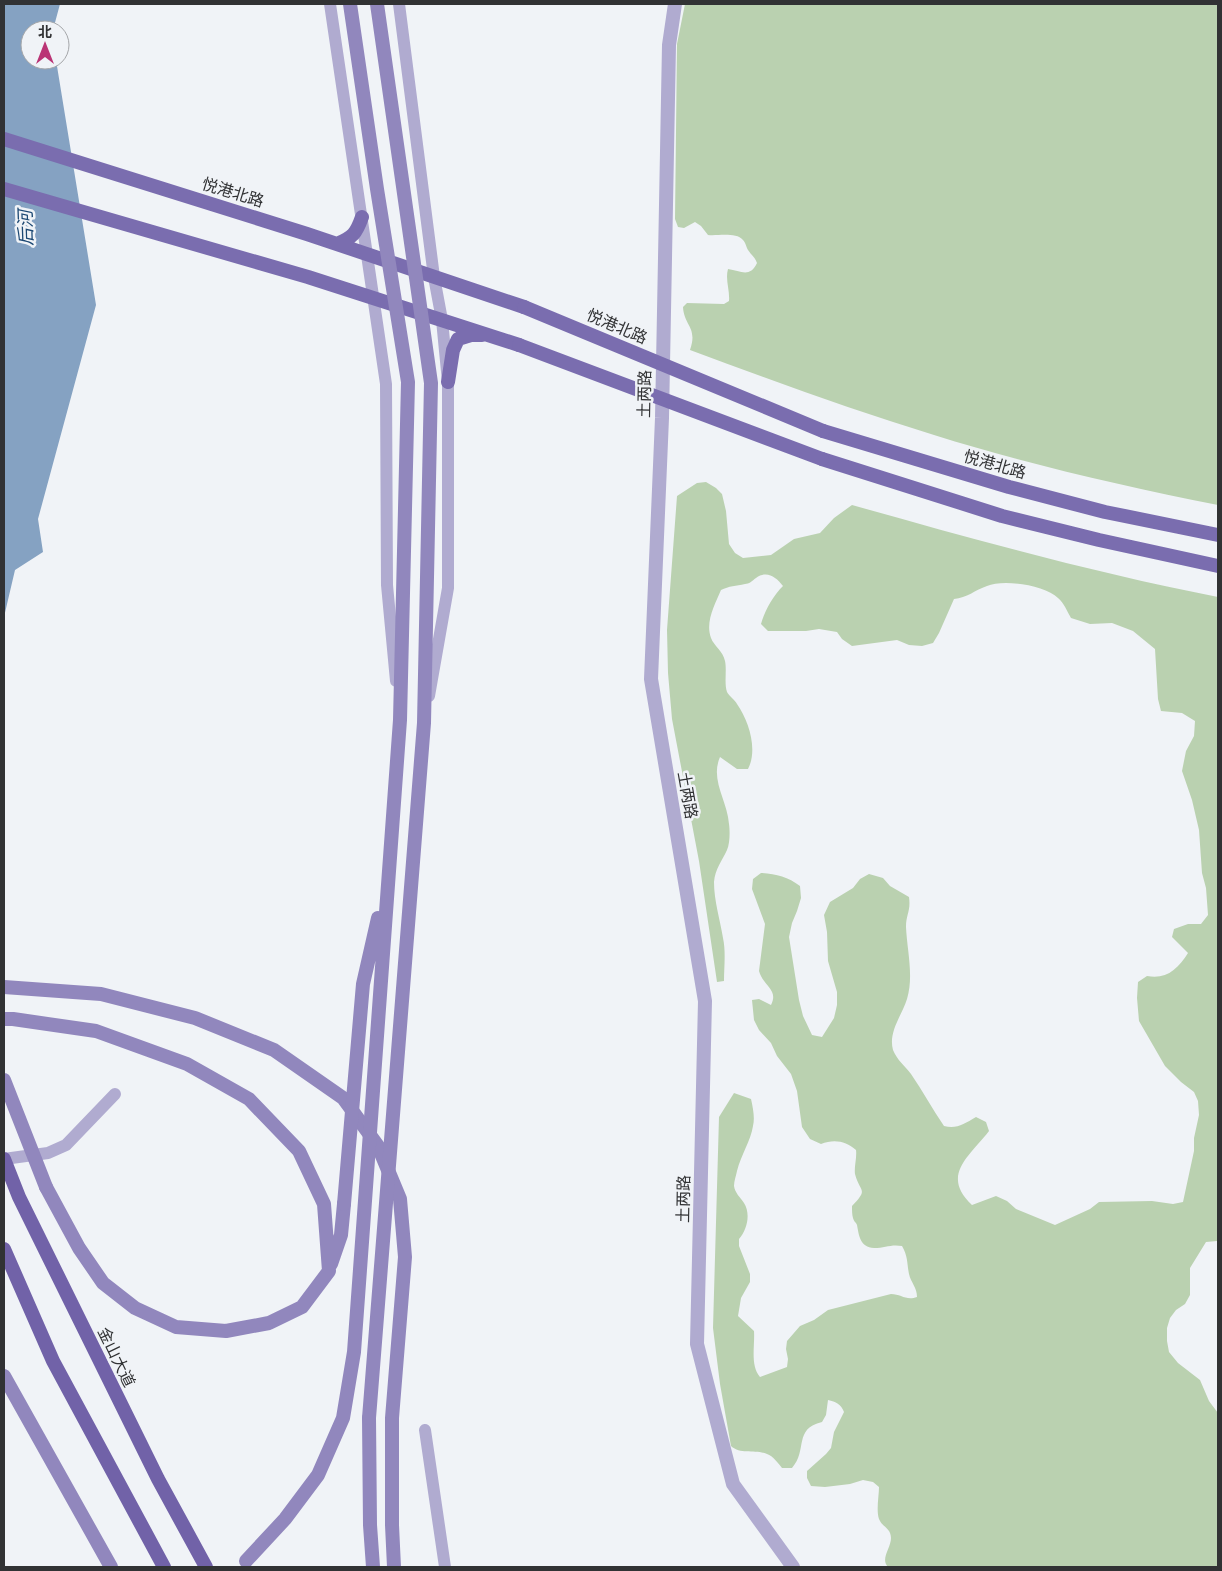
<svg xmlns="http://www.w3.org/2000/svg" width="1222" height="1571" font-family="'Noto Sans','Noto Sans SC',sans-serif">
	<rect width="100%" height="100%" fill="#f0f3f7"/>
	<!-- green -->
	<path fill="#bad1b0" d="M 685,4 L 1218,4 L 1218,505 C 1123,486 1027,464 934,435 C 852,410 771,380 690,350 C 698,327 684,326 683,307 L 687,303 L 724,304 L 729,301 C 730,290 725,280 728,269 C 741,271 750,278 757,263 C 755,257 752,256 748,250 C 746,247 746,243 743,240 C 736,232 718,236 708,235 L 701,226 L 695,222 L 684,228 L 678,227 L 675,219 L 677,44 Z
		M 706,482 L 716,488 L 722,494 L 726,511 L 729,544 L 735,553 L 743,558 L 771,555 L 794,539 L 820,533 L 834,518 L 852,505 C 973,539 1094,573 1218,597 L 1218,1245 L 1217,1241 L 1206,1242 L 1190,1268 L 1190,1295 L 1185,1304 L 1176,1310 L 1170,1318 L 1167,1328 L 1167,1341 L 1169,1352 L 1178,1363 L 1200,1380 L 1209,1401 L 1218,1413 L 1218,1567 L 888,1567 C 880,1559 891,1548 891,1538 C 891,1528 882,1527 879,1519 C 876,1510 879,1496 879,1487 L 873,1482 L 863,1480 L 850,1484 L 825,1487 L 811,1486 L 807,1478 L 807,1471 L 826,1454 L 831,1448 L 834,1432 L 844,1412 C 841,1404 836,1402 828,1400 L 826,1415 L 822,1422 C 793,1429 808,1450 792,1468 L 782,1468 C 778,1463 773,1456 767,1454 C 755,1449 741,1455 731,1446 L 720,1384 L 713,1328 L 719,1117 L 734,1093 L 751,1099 C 753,1108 755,1118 753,1126 C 751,1140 741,1155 737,1171 C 736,1176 734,1181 734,1186 C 735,1193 740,1197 744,1203 C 751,1214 747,1230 739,1239 L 739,1246 L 750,1274 L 750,1282 L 741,1298 L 738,1316 L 754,1331 C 755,1346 750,1365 760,1377 L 787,1367 L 788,1359 L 786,1349 L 787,1341 L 800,1326 L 814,1320 L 828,1310 L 891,1294 C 901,1294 906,1301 917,1297 C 917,1287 911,1283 909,1274 C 907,1264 908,1256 902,1246 C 891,1244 885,1248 874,1248 C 860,1247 859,1236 857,1225 C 856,1222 854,1222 853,1218 C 852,1215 852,1210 852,1206 C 869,1188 860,1193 855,1174 C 854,1167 857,1158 856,1150 C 846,1141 834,1139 821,1144 L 810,1139 L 802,1127 L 797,1091 L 791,1074 L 777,1056 L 771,1043 L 759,1030 L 754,1020 L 752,1000 L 759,999 L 771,1005 C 779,989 763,986 759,971 L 765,924 L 752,889 L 753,879 L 761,873 C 776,874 788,877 800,886 L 801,898 L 797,911 L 792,923 L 789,937 L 799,1000 L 803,1016 L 812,1035 L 822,1037 L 834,1018 L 837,1005 L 837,992 L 828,961 L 827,932 L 824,915 L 830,902 L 853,888 L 860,879 L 869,874 L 883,878 L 890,886 L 909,897 C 911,911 906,914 906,927 C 907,950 914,976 907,999 C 902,1015 888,1032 893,1050 C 897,1060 905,1066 911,1074 C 923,1091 932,1109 944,1126 C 957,1129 964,1124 976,1117 L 986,1122 L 989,1131 C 970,1156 940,1175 972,1205 L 996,1196 L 1007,1201 L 1016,1209 L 1055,1225 L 1090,1209 L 1099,1202 L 1152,1201 L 1173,1204 L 1183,1202 L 1194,1151 L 1194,1138 L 1199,1115 L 1198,1101 L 1194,1092 L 1181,1082 L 1165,1066 L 1139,1021 L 1137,998 L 1138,982 L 1147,976 C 1166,980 1178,969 1188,953 L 1172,937 L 1174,929 L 1188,924 L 1201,924 L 1208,915 L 1206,888 L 1202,873 L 1199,830 L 1192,800 L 1182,771 L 1186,751 L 1194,736 L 1195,721 L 1182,713 L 1161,711 L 1158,699 L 1155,649 L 1133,631 L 1112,623 L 1090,624 L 1071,618 C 1067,611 1064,603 1058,598 C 1045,585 1003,579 987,586 C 975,590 967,598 954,599 L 939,633 L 933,643 L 922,646 L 909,645 L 897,640 L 852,646 L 842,639 L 837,632 L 819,629 L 806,631 L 768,631 L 761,624 C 765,610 773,596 783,586 C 776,577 767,570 756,578 C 752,581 749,584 745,584 C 736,586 729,586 721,590 C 715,604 705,622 711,638 C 714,646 723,651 725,661 C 727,670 724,683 727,692 C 729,696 735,700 737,704 C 749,721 758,750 748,769 L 737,769 L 720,757 C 710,780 727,800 729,824 C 730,831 730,843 727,850 C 722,861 715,869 714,882 C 714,901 720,919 723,938 C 726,952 724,967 724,981 L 717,982 L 699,861 L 672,719 L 668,673 L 667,630 L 677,496 L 697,483 Z"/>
	<!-- water -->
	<path fill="#85a2c2" d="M 4,4 L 60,4 L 53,30 L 30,30 L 30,60 L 56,60 L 96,305 L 38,519 L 43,552 L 15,570 L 4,617 Z"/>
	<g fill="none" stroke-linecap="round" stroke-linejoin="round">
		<!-- minor -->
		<path stroke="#b0abd0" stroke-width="12" d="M 330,4 L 386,384 L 387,585 L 396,681
			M 399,4 L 434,277 L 442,320 L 448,382 L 448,588 L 429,696
			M 4,1159 L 48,1153 L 66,1145 L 115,1094
			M 425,1430 L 445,1567"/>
		<!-- tertiary -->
		<path stroke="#b0abd0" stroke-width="14" d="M 675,4 L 669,45 L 662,418 L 651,679 L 705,1001 L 697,1344 L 733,1484 L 793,1567"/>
		<!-- secondary -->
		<path stroke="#9187bd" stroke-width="14" d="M 4,987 L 101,994 L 195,1018 L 274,1050 L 343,1098 L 378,1146 L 400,1199 L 405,1257 L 392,1418 L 392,1525 L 394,1567
			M 4,1019 L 13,1019 L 96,1031 L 187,1064 L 249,1099 L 299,1151 L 324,1204 L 329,1271 L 302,1307 L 269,1323 L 226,1331 L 176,1327 L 135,1308 L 103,1283 L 79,1248 L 46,1187
			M 331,1264 L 341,1235 L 344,1204
			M 4,1376 L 111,1567
			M 369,1418 L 370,1525 L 373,1567"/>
		<!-- primary -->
		<path stroke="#7a6daf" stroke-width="14" d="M 4,139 L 307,234 L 524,307
			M 4,189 L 308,277 L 519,345
			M 337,244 C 353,237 356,234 362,217
			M 448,382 L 453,350 L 458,339 L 471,335 L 482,335
			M 823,431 L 1009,487 L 1105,512 L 1218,535
			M 822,459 L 1002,516 L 1099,540 L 1218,566"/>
		<!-- trunk -->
		<path stroke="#7162a8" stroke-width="14" d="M 4,1159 L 19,1197 L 158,1479 L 206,1567
			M 4,1249 L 53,1361 L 164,1567"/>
		<!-- secondary-bridge -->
		<path stroke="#9187bd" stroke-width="14" d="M 4,1080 L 46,1187
			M 344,1204 L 363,984 L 378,918
			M 369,1418 L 424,723 L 431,383 L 377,4
			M 246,1561 L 285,1519 L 318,1475 L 343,1418 L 354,1352 L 400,720 L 408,382 L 377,189 L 350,4"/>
		<!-- primary-bridge -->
		<path stroke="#7a6daf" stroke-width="14" d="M 524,307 L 823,431
			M 519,345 L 822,459"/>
	</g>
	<g text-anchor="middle" stroke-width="5" stroke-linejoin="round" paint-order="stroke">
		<!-- street labels -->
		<g font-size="16" fill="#313234" stroke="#f0f3f7">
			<text transform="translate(233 192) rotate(17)" y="6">悦港北路</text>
			<text transform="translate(617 326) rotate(23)" y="6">悦港北路</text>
			<text transform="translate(644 394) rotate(-89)" y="6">土两路</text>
			<text transform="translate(995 464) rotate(16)" y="6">悦港北路</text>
			<text transform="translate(688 795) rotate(80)" y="6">土两路</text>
			<text transform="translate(683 1199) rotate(-89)" y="6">土两路</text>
			<text transform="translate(117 1357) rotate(64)" y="6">金山大道</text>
		</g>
		<!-- water labels -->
		<g font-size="18" font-style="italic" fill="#1c4873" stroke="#f0f3f7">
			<text transform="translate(26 228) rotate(-92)" y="6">后河</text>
		</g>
	</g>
	<!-- border -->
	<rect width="1222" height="1571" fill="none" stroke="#313234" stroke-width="10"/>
	<!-- north arrow -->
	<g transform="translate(45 45)"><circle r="24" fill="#f0f3f7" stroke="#a4a6a9"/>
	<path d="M0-4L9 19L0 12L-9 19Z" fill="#ba3475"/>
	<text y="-8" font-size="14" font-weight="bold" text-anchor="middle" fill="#313234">北</text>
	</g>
</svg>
